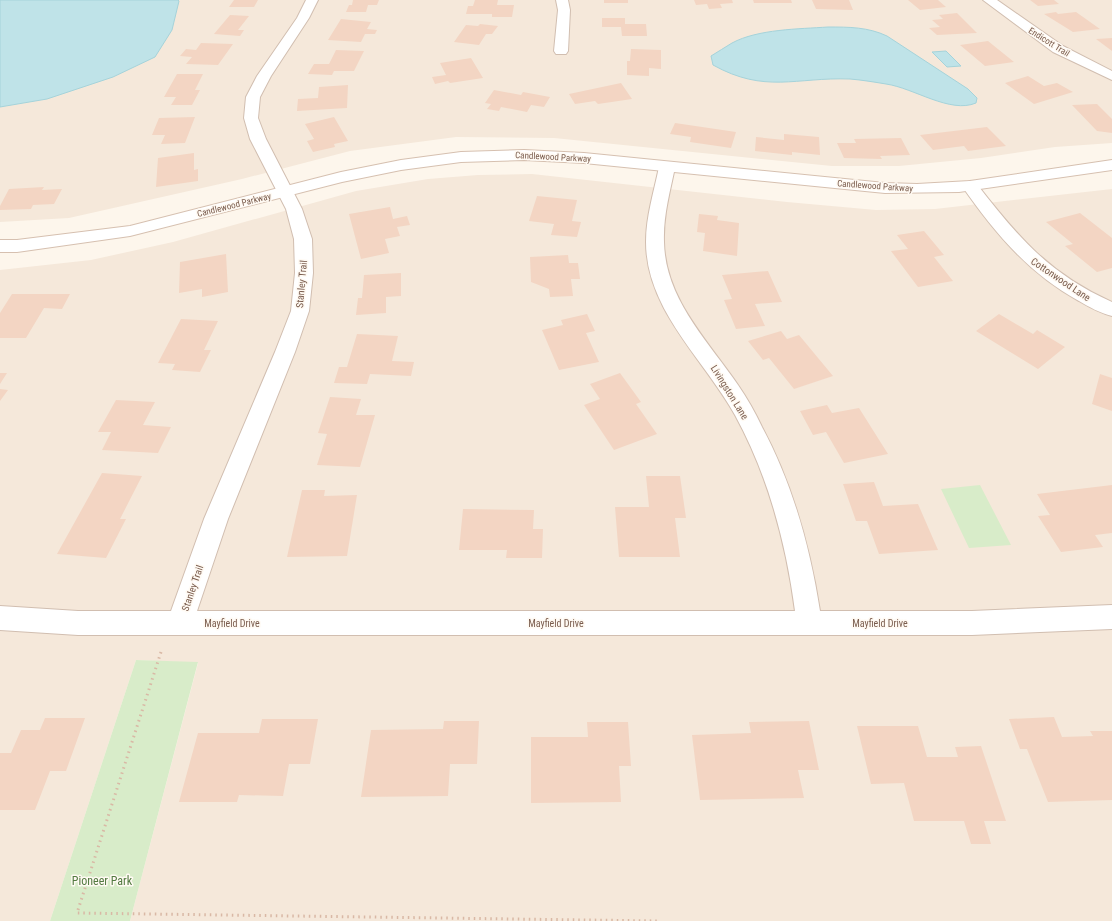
<svg xmlns="http://www.w3.org/2000/svg" width="1112" height="921" font-family="'Roboto Condensed',sans-serif">
	<rect width="100%" height="100%" fill="#fdf6ec"/>
	<!-- residential -->
	<path fill="#f5e8da" d="M 0,0 L 1112,0 L 1112,143 L 1055,147 L 981,158 L 899,166 L 832,166 L 554,138 L 456,137 L 350,151 L 242,179 L 69,218 L 0,222 Z
		M 532,174 L 787,202 L 876,210 L 935,209 L 1112,189 L 1112,921 L 130,921 L 198,663 L 136,660 L 50,921 L 0,921 L 0,270 L 91,260 L 173,242 L 356,191 L 428,179 L 478,175 Z"/>
	<!-- green -->
	<path fill="#d8ecc9" d="M 980,485 L 1011,545 L 969,548 L 941,489 Z
		M 136,660 L 198,662 L 130,921 L 50,921 Z"/>
	<!-- water -->
	<path fill="#bfe3e8" stroke="#a5d3da" d="M 0,0 L 178,0 L 179,1 L 172,30 L 155,57 L 113,77 L 47,99 L 0,107 Z
		M 828,27 C 849,27 868,27 887,36 L 968,89 L 977,98 L 976,103 C 950,114 914,88 886,84 C 874,82 862,80 850,79 C 796,77 765,94 713,65 L 711,56 C 718,52 725,47 732,43 C 758,29 799,29 828,27 Z
		M 946,51 L 961,66 L 947,67 L 932,52 Z"/>
	<!-- building -->
	<path fill="#f3d5c3" d="M 234,0 L 258,0 L 254,7 L 229,7 Z
		M 353,0 L 379,0 L 377,5 L 368,5 L 366,12 L 346,12 L 349,5 L 352,5 Z
		M 475,0 L 498,0 L 497,5 L 514,5 L 512,17 L 492,17 L 492,14 L 466,14 L 468,6 L 473,6 Z
		M 604,0 L 628,0 L 628,3 L 604,3 Z
		M 694,0 L 732,0 L 733,3 L 720,4 L 722,8 L 709,9 L 707,4 L 696,5 Z
		M 753,0 L 791,0 L 792,3 L 754,3 Z
		M 812,0 L 849,0 L 853,10 L 816,9 Z
		M 908,0 L 938,0 L 946,7 L 920,10 Z
		M 1030,0 L 1054,0 L 1059,4 L 1038,6 Z
		M 1056,12 L 1058,14 L 1076,12 L 1100,29 L 1073,32 L 1044,14 Z
		M 957,13 L 977,33 L 937,35 L 929,28 L 940,27 L 932,20 L 943,19 L 939,15 Z
		M 230,15 L 249,16 L 238,30 L 244,30 L 240,36 L 214,34 Z
		M 602,18 L 625,18 L 625,24 L 646,24 L 647,36 L 622,36 L 621,27 L 602,27 Z
		M 341,19 L 371,22 L 367,29 L 377,30 L 375,34 L 365,34 L 361,42 L 328,40 Z
		M 480,24 L 498,26 L 492,34 L 486,34 L 479,45 L 454,42 L 466,25 L 478,26 Z
		M 1112,38 L 1112,51 L 1096,39 Z
		M 988,41 L 1014,62 L 985,66 L 960,45 Z
		M 201,43 L 233,44 L 218,65 L 186,64 L 192,57 L 180,56 L 186,49 L 196,50 Z
		M 631,49 L 661,50 L 661,69 L 649,68 L 649,76 L 627,75 L 627,61 L 630,61 Z
		M 336,50 L 364,51 L 354,71 L 334,71 L 332,75 L 308,74 L 314,64 L 329,64 Z
		M 471,58 L 483,78 L 450,83 L 448,81 L 435,84 L 432,77 L 446,75 L 440,63 Z
		M 177,74 L 203,74 L 195,90 L 200,90 L 192,105 L 171,105 L 176,97 L 164,97 Z
		M 1028,76 L 1044,86 L 1057,83 L 1073,92 L 1034,104 L 1005,83 Z
		M 621,83 L 632,99 L 598,104 L 595,101 L 575,104 L 569,94 Z
		M 348,85 L 347,108 L 297,111 L 298,99 L 318,98 L 319,87 Z
		M 494,90 L 521,95 L 523,92 L 550,97 L 544,107 L 531,105 L 527,112 L 501,107 L 499,111 L 487,109 L 491,104 L 485,103 Z
		M 1097,104 L 1112,119 L 1112,133 L 1097,131 L 1072,105 Z
		M 195,117 L 185,143 L 161,144 L 165,135 L 152,135 L 159,118 Z
		M 334,117 L 348,141 L 334,144 L 335,147 L 313,152 L 307,141 L 314,139 L 305,124 Z
		M 675,123 L 736,132 L 731,148 L 690,142 L 691,137 L 670,134 Z
		M 987,127 L 1006,146 L 968,151 L 964,146 L 933,150 L 920,135 Z
		M 784,134 L 819,137 L 820,155 L 792,152 L 792,155 L 755,151 L 756,137 L 784,140 Z
		M 901,138 L 910,155 L 880,156 L 882,159 L 844,158 L 837,143 L 856,143 L 854,139 Z
		M 194,153 L 194,170 L 198,169 L 198,181 L 156,187 L 158,158 Z
		M 44,187 L 42,190 L 62,189 L 54,204 L 33,205 L 31,209 L 0,210 L 0,206 L 9,189 Z
		M 537,196 L 577,200 L 572,221 L 581,222 L 577,237 L 551,235 L 554,224 L 529,221 Z
		M 390,207 L 393,219 L 407,216 L 410,225 L 397,227 L 400,236 L 385,239 L 389,253 L 361,259 L 349,214 Z
		M 1080,213 L 1112,238 L 1112,268 L 1097,272 L 1065,246 L 1073,244 L 1046,222 Z
		M 699,214 L 718,216 L 717,220 L 739,223 L 737,256 L 703,251 L 705,233 L 697,232 Z
		M 924,231 L 944,255 L 934,257 L 953,281 L 918,287 L 891,251 L 908,249 L 897,235 Z
		M 226,254 L 228,292 L 202,297 L 202,289 L 179,293 L 180,262 Z
		M 568,255 L 569,263 L 578,263 L 580,279 L 571,279 L 573,296 L 550,297 L 549,289 L 531,282 L 530,257 Z
		M 768,271 L 782,302 L 755,304 L 765,326 L 736,329 L 724,300 L 732,299 L 722,275 Z
		M 401,273 L 401,296 L 386,297 L 386,313 L 356,315 L 358,298 L 362,298 L 364,275 Z
		M 12,294 L 70,294 L 62,309 L 44,308 L 26,338 L 0,338 L 0,313 Z
		M 587,314 L 595,331 L 586,333 L 599,362 L 559,370 L 542,330 L 563,325 L 561,320 Z
		M 999,314 L 1033,334 L 1037,330 L 1065,347 L 1038,369 L 976,331 Z
		M 181,319 L 218,321 L 204,350 L 211,350 L 200,372 L 172,370 L 175,364 L 158,363 Z
		M 781,331 L 787,339 L 799,335 L 833,376 L 794,389 L 769,358 L 763,360 L 748,341 Z
		M 357,334 L 398,336 L 392,361 L 414,362 L 411,376 L 370,374 L 367,384 L 334,383 L 339,367 L 347,367 Z
		M 0,373 L 7,373 L 0,384 Z
		M 620,373 L 641,402 L 636,404 L 657,434 L 614,450 L 584,405 L 600,399 L 590,384 Z
		M 1100,374 L 1112,378 L 1112,411 L 1092,404 Z
		M 0,389 L 8,390 L 0,401 Z
		M 330,397 L 361,399 L 356,415 L 375,415 L 360,467 L 317,465 L 327,434 L 318,433 Z
		M 116,400 L 155,402 L 143,425 L 171,427 L 158,453 L 102,450 L 111,432 L 98,432 Z
		M 827,405 L 832,413 L 859,408 L 888,454 L 844,463 L 826,432 L 813,435 L 800,411 Z
		M 102,473 L 142,476 L 120,519 L 126,519 L 106,558 L 57,554 Z
		M 646,476 L 680,476 L 686,518 L 675,518 L 680,557 L 619,557 L 615,507 L 649,507 Z
		M 874,482 L 883,506 L 918,504 L 938,550 L 879,554 L 867,521 L 856,521 L 843,484 Z
		M 1112,485 L 1112,533 L 1095,535 L 1103,547 L 1061,552 L 1038,516 L 1050,515 L 1037,494 Z
		M 302,490 L 325,490 L 324,496 L 357,495 L 347,556 L 287,557 Z
		M 463,509 L 534,510 L 533,529 L 543,529 L 542,558 L 506,558 L 507,550 L 459,550 Z
		M 1054,717 L 1062,737 L 1093,736 L 1090,731 L 1112,731 L 1112,800 L 1048,802 L 1027,749 L 1020,749 L 1009,719 Z
		M 45,718 L 85,718 L 66,771 L 50,771 L 35,810 L 0,810 L 0,753 L 11,753 L 21,730 L 40,730 Z
		M 262,719 L 318,719 L 310,764 L 289,764 L 283,796 L 239,795 L 237,802 L 179,802 L 198,733 L 259,733 Z
		M 444,721 L 479,721 L 477,764 L 450,764 L 448,796 L 361,797 L 371,730 L 443,729 Z
		M 809,721 L 819,770 L 798,770 L 804,798 L 700,800 L 692,735 L 751,733 L 749,722 Z
		M 587,722 L 628,722 L 631,766 L 619,766 L 621,802 L 531,803 L 531,737 L 588,737 Z
		M 857,726 L 918,726 L 927,757 L 958,757 L 955,747 L 981,746 L 1006,821 L 984,821 L 991,844 L 971,844 L 964,821 L 914,821 L 904,783 L 871,784 Z"/>
	<g fill="none" stroke-linecap="round" stroke-linejoin="round">
		<defs>
			<path id="street" d="M 306,0 L 318,0 L 309,18 L 271,76 L 260,97 L 258,118 L 266,139 L 302,209 L 312,239 L 313,273 L 309,311 L 295,352 L 228,519 L 197,611 L 795,611 C 786,543 768,475 735,415 C 704,359 646,310 646,242 C 646,216 654,192 659,167 L 661,164 L 673,164 L 675,167 C 670,192 663,216 664,242 C 665,299 708,341 738,385 C 747,398 755,412 762,427 C 793,485 810,547 820,611 L 972,611 L 1112,605 L 1112,629 L 972,635 L 78,635 L 0,630 L 0,606 L 78,611 L 171,611 L 204,519 L 275,352 L 291,311 L 295,273 L 294,239 L 286,209 L 250,139 L 244,118 L 246,97 L 257,76 L 297,18 Z
				M 556,0 L 568,0 L 570,10 L 568,51 L 566,54 L 556,54 L 554,51 L 558,10 Z
				M 983,0 L 997,0 L 1063,46 L 1112,71 L 1112,80 L 1053,52 Z
				M 970,181 L 976,183 C 1017,236 1049,274 1112,302 L 1112,316 C 1100,313 1089,307 1079,301 C 1029,274 994,232 962,186 L 964,183 Z"/>
			<path id="secondary" d="M 524,150 L 584,153 L 885,183 L 917,184 L 970,181 L 1112,160 L 1112,170 L 959,192 L 885,193 L 584,163 L 524,160 L 461,162 L 401,170 L 342,182 L 130,236 L 17,252 L 0,252 L 0,240 L 17,240 L 130,226 L 341,172 L 401,160 L 461,152 Z"/>
		</defs>
		<!-- street casing -->
		<use href="#street" stroke="#d1beb0" stroke-width="2"/>
		<!-- secondary casing -->
		<use href="#secondary" stroke="#d6c0b0" stroke-width="2"/>
		<!-- path -->
		<path stroke="#d9b8a5" stroke-width="3" stroke-dasharray="1.5 4" stroke-linecap="butt" d="M 161,652 L 77,913 L 659,921"/>
		<!-- street -->
		<use href="#street" fill="#fff" fill-rule="evenodd"/>
		<!-- secondary -->
		<use href="#secondary" fill="#fff" fill-rule="evenodd"/>
	</g>
	<g text-anchor="middle" stroke-width="3" stroke-linejoin="round" paint-order="stroke">
		<!-- far-street labels -->
		<g font-size="9" fill="#7a5c4d" stroke="#fffaf3">
			<text transform="translate(1049 42) rotate(32)" y="3">Endicott Trail</text>
			<text transform="translate(553 157) rotate(3)" y="3">Candlewood Parkway</text>
			<text transform="translate(875 186) rotate(4)" y="3">Candlewood Parkway</text>
			<text transform="translate(234 205) rotate(-14)" y="3">Candlewood Parkway</text>
		</g>
		<!-- street labels -->
		<g font-size="10" fill="#7a5c4d" stroke="#fffaf3">
			<text transform="translate(1061 279) rotate(34)" y="4">Cottonwood Lane</text>
			<text transform="translate(301 284) rotate(-85)" y="4">Stanley Trail</text>
			<text transform="translate(730 392) rotate(58)" y="4">Livingston Lane</text>
			<text transform="translate(192 588) rotate(-71)" y="4">Stanley Trail</text>
			<text x="232" y="627">Mayfield Drive</text>
			<text x="556" y="627">Mayfield Drive</text>
			<text x="880" y="627">Mayfield Drive</text>
		</g>
		<!-- near-park labels -->
		<g font-size="12" fill="#537a41" stroke="#fffaf3">
			<text x="102" y="885">Pioneer Park</text>
		</g>
	</g>
</svg>
